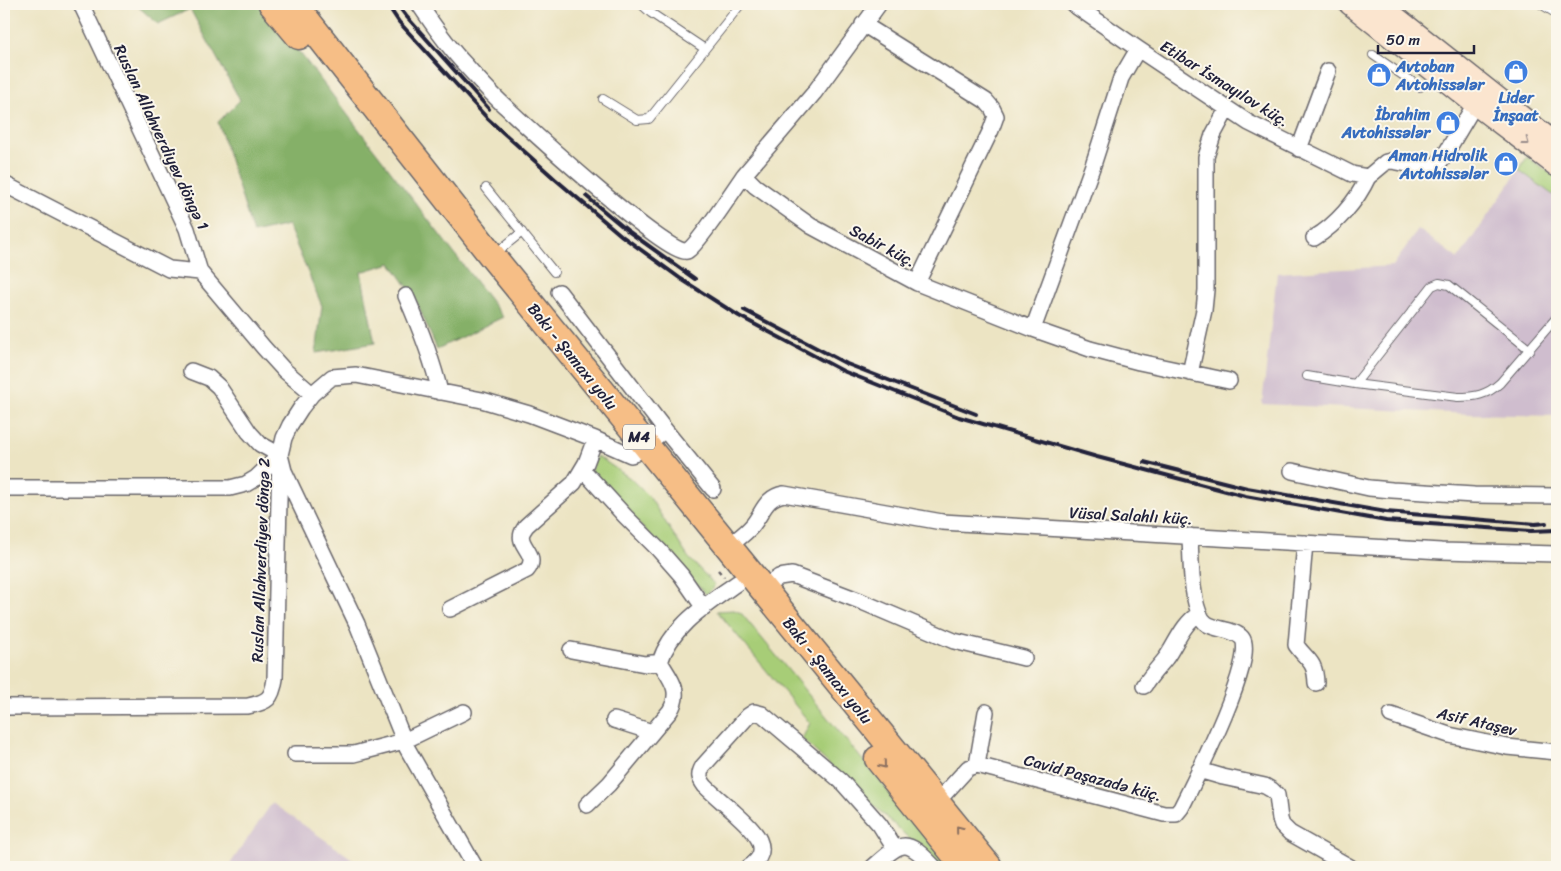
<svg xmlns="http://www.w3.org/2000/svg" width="1561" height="871" font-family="Sriracha,sans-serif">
	<rect width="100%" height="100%" fill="#fbf7ec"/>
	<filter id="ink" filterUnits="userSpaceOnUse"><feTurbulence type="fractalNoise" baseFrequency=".02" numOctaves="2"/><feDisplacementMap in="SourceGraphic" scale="10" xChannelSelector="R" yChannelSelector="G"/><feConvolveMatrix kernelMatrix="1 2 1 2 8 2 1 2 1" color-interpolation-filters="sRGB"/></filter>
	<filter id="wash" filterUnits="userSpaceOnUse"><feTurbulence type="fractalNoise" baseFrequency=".0096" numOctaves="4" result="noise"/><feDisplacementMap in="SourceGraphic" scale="20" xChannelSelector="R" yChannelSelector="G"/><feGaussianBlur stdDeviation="1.12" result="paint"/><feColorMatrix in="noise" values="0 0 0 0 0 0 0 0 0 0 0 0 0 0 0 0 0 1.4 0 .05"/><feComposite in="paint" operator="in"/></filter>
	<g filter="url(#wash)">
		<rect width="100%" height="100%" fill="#ece4c3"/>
		<!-- industrial -->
		<path fill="#cfbdce" d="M 1519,170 L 1557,198 L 1557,416 L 1471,414 L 1262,404 L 1277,273 L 1393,266 L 1418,229 L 1458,259 Z
			M 272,803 L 364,867 L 228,867 Z"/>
		<!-- green -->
		<path fill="#a7cd77" stroke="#647859" d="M 1527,157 L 1557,178 L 1557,198 L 1519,170 Z
			M 597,456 L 630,478 L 650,498 L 688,557 L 715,585 L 707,595 L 590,473 Z
			M 734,610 L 741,613 L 951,867 L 940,867 L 802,739 L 810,723 L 717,611 Z"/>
		<!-- forest -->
		<path fill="#85b068" stroke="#546952" d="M 135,4 L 259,4 L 304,58 L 503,317 L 437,349 L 414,296 L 391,263 L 361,272 L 375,343 L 316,353 L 322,306 L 288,225 L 253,233 L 218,122 L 240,100 L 190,9 L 158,24 Z"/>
	</g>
	<g filter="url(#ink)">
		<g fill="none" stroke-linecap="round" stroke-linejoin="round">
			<defs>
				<path id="service" d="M 641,4 L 651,13 L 705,49
					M 1541,4 L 1557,14
					M 1373,55 L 1420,87
					M 603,99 L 637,120 L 649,119 L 741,4
					M 486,188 L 554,272
					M 496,253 L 522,232
					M 1307,376 L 1355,384 L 1458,397 C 1475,397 1487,395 1500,383 L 1557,317
					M 1355,384 L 1432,286 L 1439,283 L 1449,285 L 1530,350"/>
				<path id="minor" d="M 81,4 L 187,229 L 200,272 L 264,348 L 284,370 L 312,394
					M 419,4 C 431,22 445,42 460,59 C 475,75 490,93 507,108 C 527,127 669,257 687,251 C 697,246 735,188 744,175
					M 879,4 L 814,93 L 744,175 L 755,186 L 811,226 L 917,283 L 1033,329 L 1090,349 L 1139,362 L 1229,381
					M 1073,4 L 1138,49 L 1249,123 L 1352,174 L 1368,177 L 1386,162 L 1391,161 C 1403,162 1423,169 1434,166 C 1438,165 1440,161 1443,158 L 1475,104
					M 863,24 L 986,101 L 992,108 L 996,116 L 991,130 L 917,283
					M 1299,149 L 1328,71
					M 4,184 L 169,269 L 200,272
					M 1314,238 C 1336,225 1357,201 1368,177
					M 559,292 L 665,430 L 713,489
					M 406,296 C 420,328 432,358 440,392
					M 1033,329 L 1093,165 L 1121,78 L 1138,49
					M 191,371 L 209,378 L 219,387 L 249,432 L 260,444 L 280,455 L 284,471 L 357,624 L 407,748 L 475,867
					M 1190,373 L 1204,310 L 1206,290 L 1206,157 L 1213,135 L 1227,109
					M 583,470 L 625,516 L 659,550 L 681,575 L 704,608
					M 1292,471 L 1369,488 L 1392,490 L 1474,495 L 1557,496
					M 4,488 L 230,488 L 246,484 L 256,478 L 280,455
					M 1305,543 L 1296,645 C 1308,662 1315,660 1316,683
					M 728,547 C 736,540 745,534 752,526 C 763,513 765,497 784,494 L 942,522 L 1441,551 L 1557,554
					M 762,589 L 779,577 L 792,575 L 860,601 L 954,641 L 1024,658
					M 450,609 L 527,570 C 540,555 517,546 522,533 C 523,530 525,528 526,526 L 574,483 L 586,463 L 595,439
					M 571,650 L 645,664 L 660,662 C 671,626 708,604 737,583
					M 1144,686 C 1151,675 1158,668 1166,658 C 1176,644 1183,623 1199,614
					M 4,707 L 248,706 C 268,702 272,699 275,679 L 280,455 L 284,438 L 290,425 L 301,408 L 312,394 L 332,377 L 356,375 L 482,400 L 529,414 L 595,439 L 631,455 L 634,454 L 665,430
					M 1391,715 L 1449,735 L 1507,747 L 1557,752
					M 614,720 L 652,732
					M 295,754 L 354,754 L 404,741 L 464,712
					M 977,765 L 986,712
					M 1199,770 L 1223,777 L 1265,786 L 1272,790 L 1277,795 L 1280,819 L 1282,825 L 1290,833 L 1350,867
					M 937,802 L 968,768 L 977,765 L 1164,814 L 1176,814 L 1181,808 C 1193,784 1258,657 1242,638 C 1234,629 1217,630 1207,624 C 1190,613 1191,555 1190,536
					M 587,805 L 609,784 L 670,711 C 682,691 671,680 660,662
					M 749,867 C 777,848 750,827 734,812 C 724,803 714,795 705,786 C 699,778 698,775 703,766 L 748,716 L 754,712 L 762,714 L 841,781 L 880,825 L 895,849
					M 873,867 C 903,841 905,837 934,867"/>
				<path id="secondary" d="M 1350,4 L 1475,104 L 1557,166
					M 1379,4 L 1557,145"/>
				<path id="trunk" d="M 272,4 L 299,36
					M 294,4 L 492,256 L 989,867
					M 878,759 L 965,867"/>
			</defs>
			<!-- service casing -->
			<use href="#service" stroke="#69666b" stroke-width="10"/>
			<!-- minor casing -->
			<use href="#minor" stroke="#69666b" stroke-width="18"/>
			<!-- secondary casing -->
			<use href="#secondary" stroke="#69666b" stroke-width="24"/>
			<!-- trunk casing -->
			<use href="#trunk" stroke="#69666b" stroke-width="29"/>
			<!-- path -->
			<path stroke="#69666b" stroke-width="2.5" stroke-dasharray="4 4" stroke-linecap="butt" d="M 718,570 L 724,577"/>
			<!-- service -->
			<use href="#service" stroke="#fff" stroke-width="8"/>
			<!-- minor -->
			<use href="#minor" stroke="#fff" stroke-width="15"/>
			<!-- secondary -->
			<use href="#secondary" stroke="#fbe5cf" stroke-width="21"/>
			<!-- trunk -->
			<use href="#trunk" stroke="#f6be86" stroke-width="26"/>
			<!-- rail -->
			<path stroke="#22223b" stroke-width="4" d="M 387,4 L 399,22 L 488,119 L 555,179 L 622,236 L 681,279 L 739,316 L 843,371 L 959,417 L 1097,457 L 1245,496 L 1386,521 L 1531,531 L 1557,530
				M 397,4 L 406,16 L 489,109
				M 586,196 L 628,231 L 695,279
				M 744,310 L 847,364 L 976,414
				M 1144,462 L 1247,488 L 1386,512 L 1535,524 L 1546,523"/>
		</g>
		<!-- one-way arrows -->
		<defs><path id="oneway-chevron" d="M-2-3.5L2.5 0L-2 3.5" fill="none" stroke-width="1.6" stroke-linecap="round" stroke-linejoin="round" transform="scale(1.25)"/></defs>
		<use stroke="#998d8c" href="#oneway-chevron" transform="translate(1526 142) rotate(37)"/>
		<g stroke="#8c7060">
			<use href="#oneway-chevron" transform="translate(883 765) rotate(51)"/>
			<use href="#oneway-chevron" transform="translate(959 829) rotate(-129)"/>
		</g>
	</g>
	<!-- icons -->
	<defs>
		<symbol id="shop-disc" viewBox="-11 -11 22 22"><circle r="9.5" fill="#3f7fe0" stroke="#fbf7ec"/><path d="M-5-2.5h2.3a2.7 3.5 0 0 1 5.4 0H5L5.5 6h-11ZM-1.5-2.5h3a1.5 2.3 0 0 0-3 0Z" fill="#fff"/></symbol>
	</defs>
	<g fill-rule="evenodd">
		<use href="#shop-disc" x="1502" y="58" width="28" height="28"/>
		<use href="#shop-disc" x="1365" y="61" width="28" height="28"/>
		<use href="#shop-disc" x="1434" y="109" width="28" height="28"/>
		<use href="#shop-disc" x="1492" y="150" width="28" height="28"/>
	</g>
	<g text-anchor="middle" stroke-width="4" stroke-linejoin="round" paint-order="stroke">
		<!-- shield labels -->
		<rect fill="#fbf7ec" stroke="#636270" stroke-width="1" x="623" y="424.5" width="32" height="25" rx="4"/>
		<g font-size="15" font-weight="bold" fill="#22223b">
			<text x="639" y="442">M4</text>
		</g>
		<!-- shop labels -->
		<g font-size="16" font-weight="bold" fill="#366cbe" stroke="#fbf7ec" text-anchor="end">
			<text x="1396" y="72" text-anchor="start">Avtoban<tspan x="1396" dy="18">Avtohissələr</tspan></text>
			<text x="1516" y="103" text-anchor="middle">Lider<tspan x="1516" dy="18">İnşaat</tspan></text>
			<text x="1430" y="120">İbrahim<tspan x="1430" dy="18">Avtohissələr</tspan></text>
			<text x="1488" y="161">Aman Hidrolik<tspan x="1488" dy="18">Avtohissələr</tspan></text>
		</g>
		<!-- street labels -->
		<g font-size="16" fill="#22223b" stroke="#fbf7ec">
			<text transform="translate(1225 83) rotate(32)" y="6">Etibar İsmayılov küç.</text>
			<text transform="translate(162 137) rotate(65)" y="6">Ruslan Allahverdiyev döngə 1</text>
			<text transform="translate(883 245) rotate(28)" y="6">Sabir küç.</text>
			<text transform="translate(573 356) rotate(51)" y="6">Bakı - Şamaxı yolu</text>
			<text transform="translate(1131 515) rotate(3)" y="6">Vüsal Salahlı küç.</text>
			<text transform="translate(260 560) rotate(-88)" y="6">Ruslan Allahverdiyev döngə 2</text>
			<text transform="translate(828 670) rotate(51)" y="6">Bakı - Şamaxı yolu</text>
			<text transform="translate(1477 721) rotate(13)" y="6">Asif Ataşev</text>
			<text transform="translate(1093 777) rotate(15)" y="6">Cavid Paşazadə küç.</text>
		</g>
	</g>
	<!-- margin -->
	<rect width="1561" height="871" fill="none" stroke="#fbf7ec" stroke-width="20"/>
	<!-- scale -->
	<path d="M1378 45v8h96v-8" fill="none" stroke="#22223b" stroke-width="2.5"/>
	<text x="1386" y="45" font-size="15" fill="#22223b" stroke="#fbf7ec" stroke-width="4" paint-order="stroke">50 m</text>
</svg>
